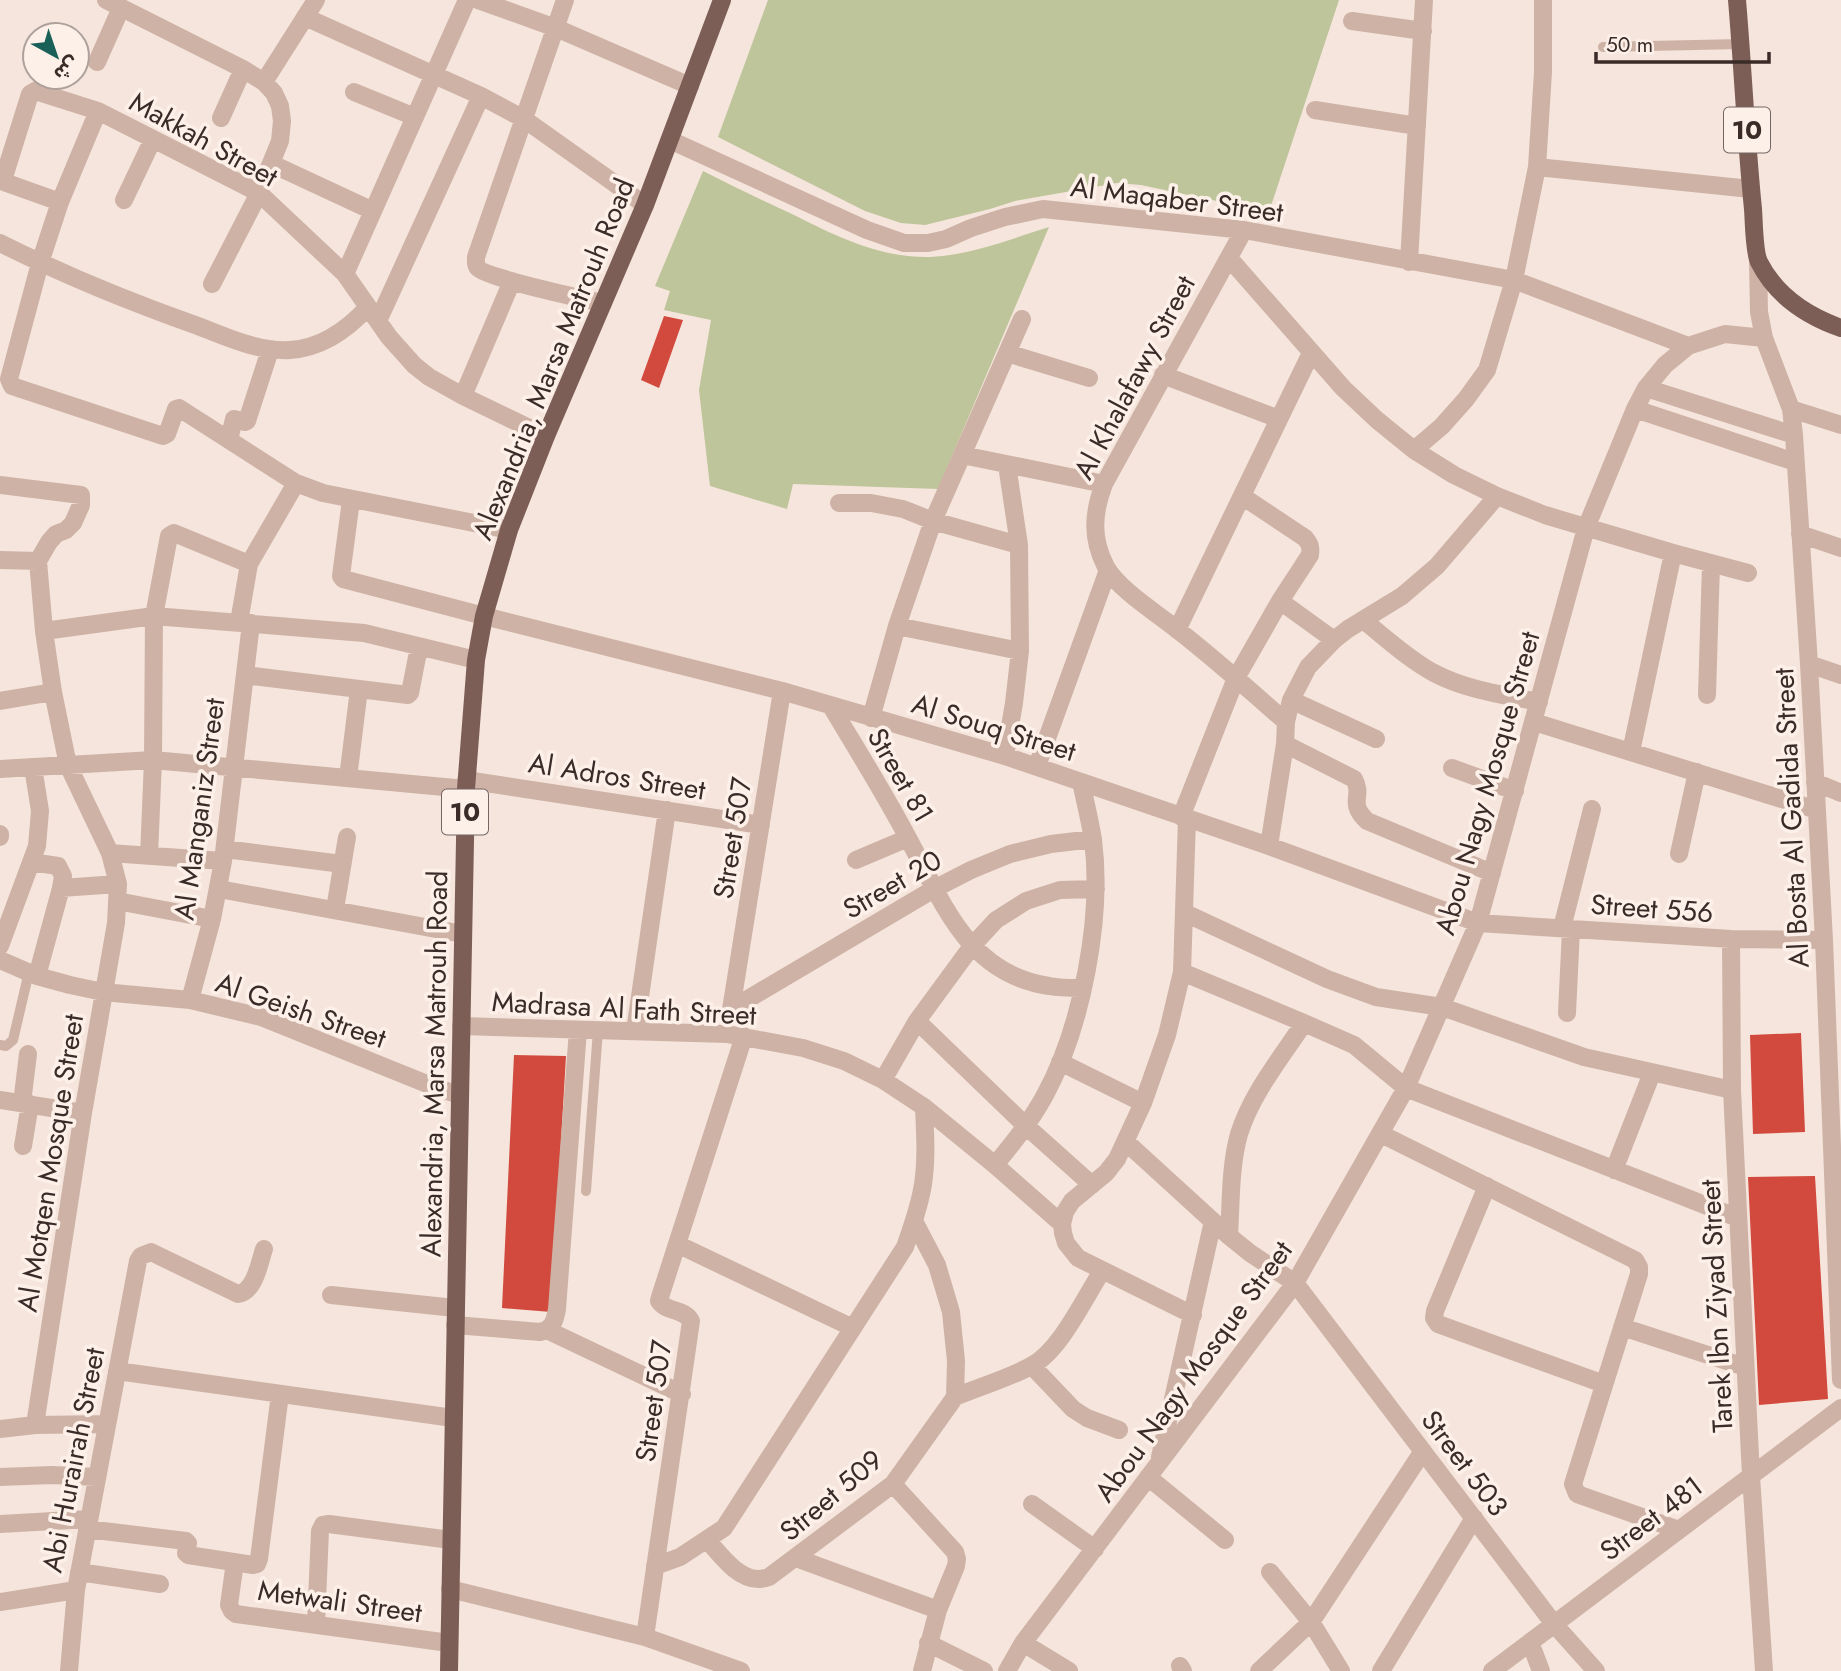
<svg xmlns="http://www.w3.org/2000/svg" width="1841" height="1671" font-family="Jost,'Noto Sans Arabic',sans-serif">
	<rect width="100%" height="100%" fill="#f5e5dc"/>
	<!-- green -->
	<path fill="#bec59a" d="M 768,0 L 1339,0 L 1269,212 L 1141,185 L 1117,183 L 1015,201 L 990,209 L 925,225 L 901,223 L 865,211 L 718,137 Z
		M 703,171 C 733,186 763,201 794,215 C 838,237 880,258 930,257 C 971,255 1011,239 1049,227 L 938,489 L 793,484 L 787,509 L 710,486 L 699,390 L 711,320 L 664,310 L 670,291 L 655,286 Z"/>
	<!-- building -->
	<path fill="#d24a3d" d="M 664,316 L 683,320 L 659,388 L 641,380 Z
		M 1801,1033 L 1805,1132 L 1753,1134 L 1750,1035 Z
		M 514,1055 L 566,1056 L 551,1312 L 502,1308 Z
		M 1815,1176 L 1828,1399 L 1759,1405 L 1748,1177 Z"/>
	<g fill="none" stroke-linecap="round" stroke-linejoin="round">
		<!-- service -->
		<path stroke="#ceb2a6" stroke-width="10" d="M 1603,47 L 1741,44
			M 0,1045 L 6,1046 L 13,1040 L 29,972
			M 586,1191 L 598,1030"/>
		<!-- minor -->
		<path stroke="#ceb2a6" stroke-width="18" d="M 106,0 L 243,69 L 264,82 L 274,93 L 280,106 L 282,121 L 280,141 L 259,193 L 212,284
			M 478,0 L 556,28 L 690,86
			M 565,0 L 476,257 C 476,262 475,264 478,268 C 486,278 584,299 603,303
			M 305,17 L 481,96 L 524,119 L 645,205
			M 1352,21 L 1423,31
			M 97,62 L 121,8
			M 264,82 L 316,0
			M 354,92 L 415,117
			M 1315,110 L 1417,126
			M 98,111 L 60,202 L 40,263 L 9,379 L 12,386 L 163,436 L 167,434 L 176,409 L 179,408 L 296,483 L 323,493 L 509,530
			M 221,118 L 243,69
			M 670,140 L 867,230 L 904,243 L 928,243 L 946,239 L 971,228 L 1005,217 L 1043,209 L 1244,230 L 1514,280 L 1688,346
			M 272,164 L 373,211
			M 1537,167 L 1751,189
			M 124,200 L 153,139
			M 60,202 L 4,182 L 3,180 L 30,94 L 35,91 L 98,111 L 259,193 L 345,274 L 389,337 L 414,365 L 429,377 L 463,396 L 546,436
			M 1244,230 L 1104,484 C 1093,513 1091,538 1106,567 C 1119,590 1158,614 1179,631 C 1216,660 1251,691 1286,722
			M 0,243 C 64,275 130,302 198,326 C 227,337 258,352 290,350 C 322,348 347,330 368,307
			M 1229,258 L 1343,388 L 1377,420 L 1414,450 L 1454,475 L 1497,496 L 1545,515 L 1673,553 L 1748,573
			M 1758,260 L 1759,312 L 1764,338 L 1791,409 L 1794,435 L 1809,664 L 1824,940 L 1841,1380
			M 1409,262 L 1424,0
			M 345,274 L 467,0
			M 378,321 L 481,96
			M 1007,353 L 1089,378
			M 1163,375 L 1279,419
			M 1646,388 L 1794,435
			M 463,396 L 512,281
			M 1635,409 L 1795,462
			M 1791,409 L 1841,425
			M 229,440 L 234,419 L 245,422 L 247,421 L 270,350
			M 1414,450 L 1442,426 L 1466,399 L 1487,370 L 1514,280 L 1537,167 L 1543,72 L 1543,0
			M 962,455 L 1104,484
			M 0,485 L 81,495 L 81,505 L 73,523 L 66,530 L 56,534 L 49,542 L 38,561 L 44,631 L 53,692 L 68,765 L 110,853 L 118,884 L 116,923 L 83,1113 L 35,1425
			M 351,500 L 341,576 L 343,579 L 484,616 L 782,691 L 1005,756 L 1269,846 L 1478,923 L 1731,939 L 1824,940
			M 839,503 L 871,503 L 903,509 L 933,521 L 1019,545
			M 1800,534 L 1841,548
			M 0,560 L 38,561
			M 1280,601 L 1334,640
			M 1363,620 C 1386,638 1408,659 1434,673 C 1466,690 1504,695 1539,702
			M 239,622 L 249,564 L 296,483
			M 897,626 L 1020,651
			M 1177,630 L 1311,353
			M 44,631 L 154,616 L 364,633 L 476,660
			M 1809,664 L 1841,675
			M 245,675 L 408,695 L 410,693 L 419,647
			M 1707,695 L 1711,564
			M 1291,700 L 1376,739
			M 0,701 L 53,692
			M 831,706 C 857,750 885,794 909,840 C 943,903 968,974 1049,986 C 1060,988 1071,988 1081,988
			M 871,718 L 897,626 L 933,521 L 1022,319
			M 1534,722 L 1817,810
			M 1285,744 L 1354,779 C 1364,797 1347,802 1367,821 L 1492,873
			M 1631,752 L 1673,553
			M 1005,756 L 1014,703 L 1020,651 L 1019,545 L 1007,465
			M 1037,766 L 1108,570
			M 1452,768 L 1515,791
			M 0,769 L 153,760 L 466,789
			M 348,778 L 359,689
			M 466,780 L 761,825
			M 1815,782 L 1841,793
			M 1181,817 L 1236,678 L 1280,601 L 1310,555 C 1311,547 1310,544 1305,538 L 1242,496
			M 1187,819 L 1182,972 L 1167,1035 L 1143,1103 L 1117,1159 L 1106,1173 L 1072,1201 L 1065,1212 L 1062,1224 L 1063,1233 L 1066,1243 L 1078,1258 L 1193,1315
			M 0,834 L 0,837
			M 1269,846 L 1285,744 L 1286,722 L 1291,700 L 1308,667 L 1334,640 L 1348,629 L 1402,596 L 1437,566 L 1497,496
			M 225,849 L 342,864
			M 110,853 L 223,861
			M 1679,854 L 1697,772
			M 149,856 L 153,760 L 154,616 L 169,536 L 174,533 L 249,564
			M 856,860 L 908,838
			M 31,862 L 58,866 L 63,876 L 61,888 L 37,976
			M 61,888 L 118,884
			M 219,889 L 463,934
			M 117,901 L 212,919
			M 335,909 L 347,837
			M 1185,913 L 1327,979 L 1376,997 L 1442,1007 L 1584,1057 L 1732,1090
			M 1562,928 L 1592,809
			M 1731,939 L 1732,1090 L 1751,1476 L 1764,1671
			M 0,946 L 37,846 L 40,811 L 33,767
			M 0,960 L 37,976 L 70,985 L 103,992 L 190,1000 L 261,1017 L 432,1086 L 459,1095
			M 1182,972 L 1304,1023 L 1354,1045 L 1406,1088 L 1738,1218
			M 190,1000 L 212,919 L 223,861 L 251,623
			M 731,1009 L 934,889 L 971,870 L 1010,854 L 1051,844 L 1093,839
			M 1567,1013 L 1571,929
			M 730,1016 L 782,691
			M 917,1021 L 1026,1126 L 1092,1185
			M 461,1026 L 727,1034 L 803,1048 L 844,1061 L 883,1080 L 924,1107 L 995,1165 L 1062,1224
			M 635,1031 L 667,810
			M 1060,1062 L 1143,1103
			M 883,1080 L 917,1021 L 972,946 L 996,920 L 1026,901 L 1060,890 L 1096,889
			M 0,1100 L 83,1113
			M 22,1103 L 28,1054
			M 1381,1134 L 1635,1260 L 1639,1267 L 1639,1274 L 1573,1484 L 1577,1494 L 1679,1530
			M 1126,1142 L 1229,1236 L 1250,1253 L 1295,1283 L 1554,1624 L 1596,1671
			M 23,1146 L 30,1104
			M 995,1165 C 1013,1143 1031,1121 1045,1095 C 1082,1027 1103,917 1093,840 C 1090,820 1085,801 1081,782
			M 1614,1170 L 1652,1073
			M 1487,1186 L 1435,1311 L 1434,1318 L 1438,1324 L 1604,1384
			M 1229,1236 C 1231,1203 1230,1166 1239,1134 C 1252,1093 1281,1058 1304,1023
			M 677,1244 L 853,1328
			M 331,1295 L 455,1308
			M 455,1325 L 540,1332 C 552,1330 555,1321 557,1309 L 578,1030
			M 1622,1327 L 1745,1367
			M 547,1330 L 682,1394
			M 1032,1366 L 1073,1409 L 1087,1418 L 1119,1430
			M 117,1371 L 453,1418
			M 955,1397 C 979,1387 1009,1378 1031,1366 C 1060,1351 1084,1299 1102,1271
			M 0,1429 L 35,1425 L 107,1424
			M 1160,1457 L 1213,1221
			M 0,1477 L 52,1475 L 97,1477
			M 1148,1477 L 1225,1540
			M 893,1484 L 955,1552 L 957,1559 L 956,1566 L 938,1610 L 922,1671
			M 1032,1504 L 1095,1549
			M 0,1524 L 89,1519
			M 87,1529 L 186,1541 L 188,1543 L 186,1553 L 188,1555 L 253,1565 L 257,1564 L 259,1559 L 280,1394
			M 707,1540 C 720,1554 737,1579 758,1579 C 762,1579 766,1578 769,1577 L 893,1484 L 955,1397 L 956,1361 L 951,1312 L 937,1265 L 914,1221
			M 796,1558 L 938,1610
			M 235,1562 L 229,1605 L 232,1611 L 236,1614 L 449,1643
			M 655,1566 L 680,1557 L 724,1528 L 905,1247 C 912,1227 920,1205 923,1184 C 927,1158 925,1132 924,1107
			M 79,1572 L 160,1584
			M 1270,1572 L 1311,1622 L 1341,1671
			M 450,1589 L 645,1637 L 741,1671
			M 0,1602 L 76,1590
			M 316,1624 L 320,1531 L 323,1525 L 329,1524 L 451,1540
			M 645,1637 L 691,1321 C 684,1308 667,1313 659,1301 L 660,1297 L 744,1036
			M 1530,1642 L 1541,1671
			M 928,1643 L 984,1671
			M 1023,1643 L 1069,1671
			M 1180,1666 L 1183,1671
			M 69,1671 L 76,1590 L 138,1261 L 141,1256 L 151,1252 L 238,1294 C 255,1291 259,1264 264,1249
			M 1007,1671 L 1023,1643 L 1295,1283 L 1406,1088 L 1478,923 L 1586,528 L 1635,409 L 1646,388 L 1665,365 L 1688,346 L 1725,334 L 1764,338
			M 1259,1671 L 1311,1622 L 1423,1451
			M 1381,1671 L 1474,1518
			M 1492,1671 L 1841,1408"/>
		<!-- primary -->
		<path stroke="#7d5e57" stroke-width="18" d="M 1737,0 C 1743,70 1746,140 1753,209 C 1754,222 1754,252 1759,262 C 1776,296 1807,316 1841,328
			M 449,1671 L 466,789 L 476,660 L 484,616 L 509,530 L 546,436 L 645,205 L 722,0"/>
	</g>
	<g text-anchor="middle" stroke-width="7" stroke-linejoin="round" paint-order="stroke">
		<!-- shield labels -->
		<g fill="#fcf0e9" stroke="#746662" stroke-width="2">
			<rect x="1724" y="107.5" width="46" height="45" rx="5"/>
			<rect x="442" y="789.5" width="46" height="45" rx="5"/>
		</g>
		<g font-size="26" font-weight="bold" fill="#3a2b28">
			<text x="1747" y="139">10</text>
			<text x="465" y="821">10</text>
		</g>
		<!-- street labels -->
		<g font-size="28" fill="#3a2b28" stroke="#fcf0e9">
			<text transform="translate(204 139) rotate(29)" y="10">Makkah Street</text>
			<text transform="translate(1177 199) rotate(7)" y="10">Al Maqaber Street</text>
			<text transform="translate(553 359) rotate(-68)" y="10">Alexandria, Marsa Matrouh Road</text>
			<text transform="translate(1134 377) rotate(-62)" y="10">Al Khalafawy Street</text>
			<text transform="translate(994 727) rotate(17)" y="10">Al Souq Street</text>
			<text transform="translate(901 775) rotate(60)" y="10">Street 81</text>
			<text transform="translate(617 776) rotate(9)" y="10">Al Adros Street</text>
			<text transform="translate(1487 783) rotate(-74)" y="10">Abou Nagy Mosque Street</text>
			<text transform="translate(199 809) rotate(-82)" y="10">Al Manganiz Street</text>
			<text transform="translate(1791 818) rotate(-93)" y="10">Al Bosta Al Gadida Street</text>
			<text transform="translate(732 838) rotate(-81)" y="10">Street 507</text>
			<text transform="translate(892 884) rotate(-30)" y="10">Street 20</text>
			<text transform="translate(1652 908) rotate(4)" y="10">Street 556</text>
			<text transform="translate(624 1008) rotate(3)" y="10">Madrasa Al Fath Street</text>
			<text transform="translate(301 1010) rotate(19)" y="10">Al Geish Street</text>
			<text transform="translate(434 1064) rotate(-89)" y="10">Alexandria, Marsa Matrouh Road</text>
			<text transform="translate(50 1163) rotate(-81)" y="10">Al Motqen Mosque Street</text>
			<text transform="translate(1716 1306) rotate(-93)" y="10">Tarek Ibn Ziyad Street</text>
			<text transform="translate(1193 1371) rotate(-54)" y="10">Abou Nagy Mosque Street</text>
			<text transform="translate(653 1401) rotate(-82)" y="10">Street 507</text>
			<text transform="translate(73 1460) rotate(-79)" y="10">Abi Hurairah Street</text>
			<text transform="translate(1465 1463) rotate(53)" y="10">Street 503</text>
			<text transform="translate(831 1495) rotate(-40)" y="10">Street 509</text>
			<text transform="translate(1651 1518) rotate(-37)" y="10">Street 481</text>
			<text transform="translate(340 1601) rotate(8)" y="10">Metwali Street</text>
		</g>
	</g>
	<!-- north arrow -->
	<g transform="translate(56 56) rotate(140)"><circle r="33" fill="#fcf0e9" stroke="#aea19c" stroke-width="2"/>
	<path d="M0-5L12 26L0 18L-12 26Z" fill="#196059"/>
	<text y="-10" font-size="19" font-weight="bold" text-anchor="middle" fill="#3a2b28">ش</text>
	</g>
	<!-- scale -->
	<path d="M1596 52v10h173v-10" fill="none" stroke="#3a2b28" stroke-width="3.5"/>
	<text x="1606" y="52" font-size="21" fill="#3a2b28" stroke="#fcf0e9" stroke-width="5" paint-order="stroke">50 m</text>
</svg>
